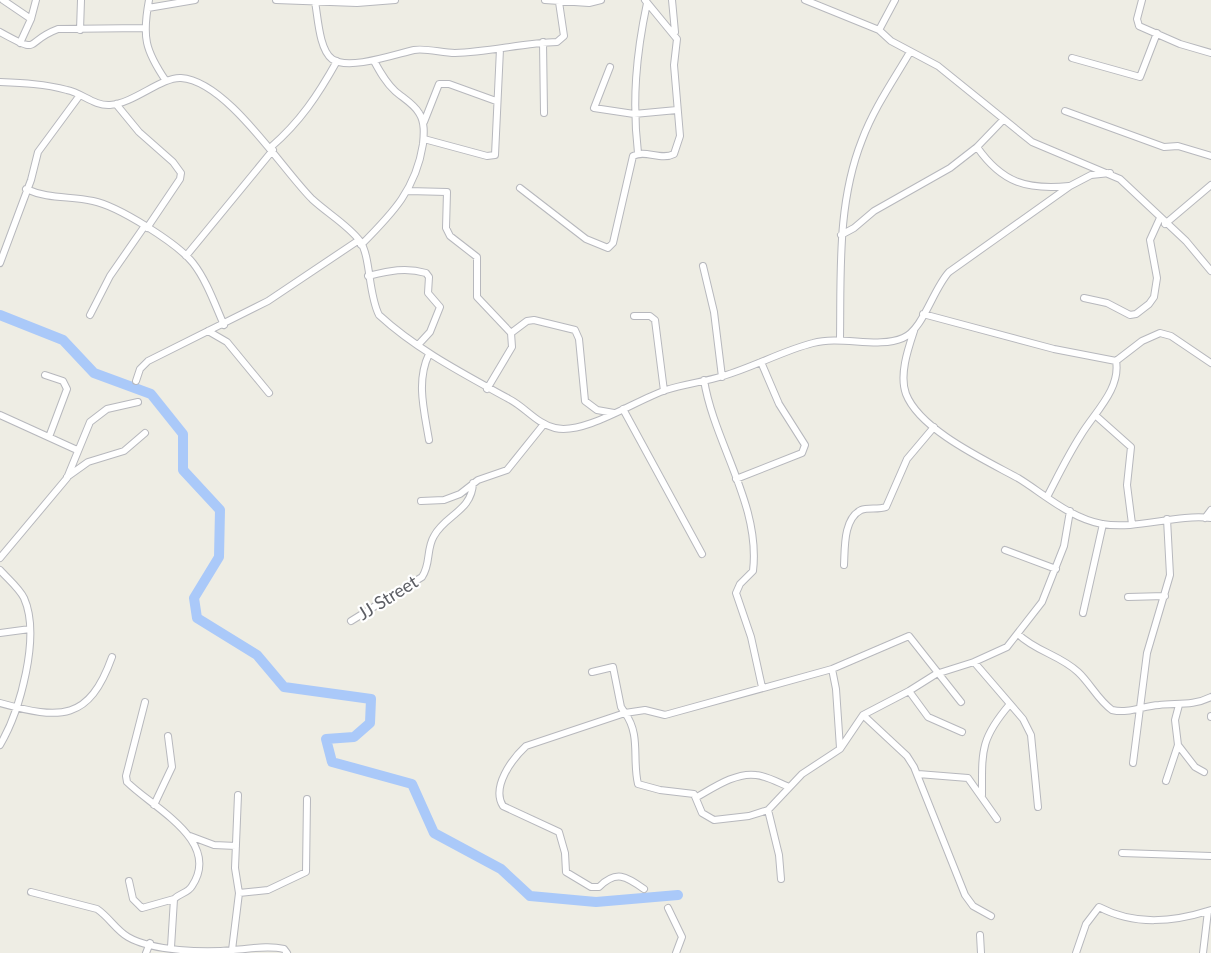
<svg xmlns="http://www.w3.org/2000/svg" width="1211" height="953" font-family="Lato,sans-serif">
	<rect width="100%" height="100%" fill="#eeede4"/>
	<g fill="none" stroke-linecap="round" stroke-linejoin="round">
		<!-- river -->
		<path stroke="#aac9f9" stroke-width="10" d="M 0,315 L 63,340 L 94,373 L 151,394 L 183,434 L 183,470 L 220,510 L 219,557 L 194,598 L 197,618 L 257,655 L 284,687 L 371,699 L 370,723 L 354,737 L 326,739 L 332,762 L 412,784 L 434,833 L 501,869 L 530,896 L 596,902 L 678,895"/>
		<defs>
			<path id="minor" d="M 3,0 L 31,19
				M 149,0 C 142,37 145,50 166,81
				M 276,0 L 357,3 L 395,0
				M 545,0 L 589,3 L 601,0
				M 672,0 L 675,32
				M 805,0 L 879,30 L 891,41 L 938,66 L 1032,142 L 1120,179 L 1186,241 L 1211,271
				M 1142,0 L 1137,19 L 1139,26 L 1180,44 L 1211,53
				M 315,2 C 318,17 319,49 332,59 C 348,71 396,54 414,50 C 427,48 442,53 455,53 C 489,52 523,43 557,42 L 564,36 L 559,2
				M 148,8 L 195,0
				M 80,30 L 81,0
				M 879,30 L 895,0
				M 0,32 C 43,56 23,42 58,29 L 144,28
				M 543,42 L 544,113
				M 20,43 L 31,19 L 36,0
				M 1072,58 L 1140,77 L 1157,33
				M 610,67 L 594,108 L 634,114 L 677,110
				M 0,82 C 23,83 45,84 67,90 C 82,93 94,106 110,105 C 135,103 161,77 181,78 C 227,81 281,168 312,199 C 327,213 348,225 360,241 C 371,257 368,294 379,315 C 417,350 464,374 509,399 C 525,407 537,424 555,428 C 585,435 636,400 666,390 C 684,384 704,382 723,376 C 754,367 782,351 813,343 C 841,335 878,349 903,338 C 923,330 933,289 949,272 L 1070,186 L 1091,175 L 1110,173
				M 116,104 L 139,132 L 173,162 L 181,173 L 180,179 L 147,228
				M 1065,111 L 1164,147 L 1178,146 L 1211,156
				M 424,122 L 439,84 L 449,84 L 496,101
				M 424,139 L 487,156 L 495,155 L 500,49
				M 271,147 C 300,122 318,95 337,61
				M 977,147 C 1002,183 1027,190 1069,186
				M 638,153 C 632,101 636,55 647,3
				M 520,188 L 586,239 L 608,248 L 613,243 L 633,156 C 645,149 661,161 674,154 L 680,136 L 674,65 L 677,39 L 645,0
				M 26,189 C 48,199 70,196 93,201 C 118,206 177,243 193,263 C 207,281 215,305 224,325
				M 408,191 L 447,192 L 446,228 L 450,236 L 477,257 L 477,297 L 511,333 L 512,347 L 487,389
				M 1165,224 L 1211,185
				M 841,235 L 854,228 L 874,211 L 950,168 L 977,147 L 1003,120
				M 361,245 C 393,213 416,189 423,144 C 424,134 425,122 419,113 C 414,104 403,98 395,91 C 386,83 380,72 374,61
				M 186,256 L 273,150
				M 0,263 L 31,180 L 38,152 L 80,95
				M 703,266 L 714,312 L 722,377
				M 368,276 C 389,271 405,267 426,273 L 429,277 L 428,293 L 440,307 L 430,332 L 418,345
				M 1084,298 L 1107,303 L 1130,315 L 1136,314 L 1149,304 L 1154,297 L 1157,278 L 1150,240 L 1160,218
				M 923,314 L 1054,349 L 1116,361 C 1121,389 1094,413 1081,435 C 1068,455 1058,476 1047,497
				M 90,315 L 110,276 L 144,227
				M 634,316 L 650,316 L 655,320 L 664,391
				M 208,331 L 227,342 L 269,393
				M 914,331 C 908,349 899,375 906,394 C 920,430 985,460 1018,478 C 1044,494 1070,518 1102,524 C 1137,530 1175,514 1211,518
				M 511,333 L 527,321 L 534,320 L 575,330 L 579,339 L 585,401 L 597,410 L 614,413
				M 840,339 C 841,272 837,203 862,140 C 874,108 893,81 910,52
				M 1116,361 L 1142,341 L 1160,333 L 1171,336 L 1211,363
				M 45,375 L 63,381 L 67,389 L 49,437
				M 704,380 C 714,443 761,505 753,571 L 740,584 L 736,593 L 751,637 L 762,687
				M 136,381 L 140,369 L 148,361 L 268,301 L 359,240
				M 623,409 L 702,554
				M 0,415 L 77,450
				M 1095,415 L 1131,447 L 1127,485 L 1132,524
				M 429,440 C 424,410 416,381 429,354
				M 67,477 L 88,462 L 124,451 L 145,433
				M 736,479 L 802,453 L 805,445 L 779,404 L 761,362
				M 421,501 L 444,500 L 460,494 L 478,480 L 507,470 L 544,424
				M 1205,518 L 1211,510
				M 1005,550 L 1056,569
				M 0,558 L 67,478 L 90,422 L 107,409 L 138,402
				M 844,565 C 845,549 843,519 861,510 C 868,507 878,510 886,507 L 907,459 L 934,427
				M 0,570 C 8,579 19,588 24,598 C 41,636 20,711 0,745
				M 1128,597 L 1165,596
				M 1083,613 L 1103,524
				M 351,621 L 422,577 C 431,564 426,549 434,536 C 445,515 472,511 473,483
				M 0,633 L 30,629
				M 1018,634 C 1035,651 1060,655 1078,672 C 1090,683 1098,700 1112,710 C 1129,714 1142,706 1159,705 C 1178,703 1193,706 1211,697
				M 974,662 L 1023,719 L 1031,735 L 1038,807
				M 832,669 L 836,689 L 840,748
				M 592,672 L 613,667 L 621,707 L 625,713 L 645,710 L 665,715 L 832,669 L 909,636 L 961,702
				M 909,691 L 928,717 L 962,732
				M 145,702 L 126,776 L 127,782 C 153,808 222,841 192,886 C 188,893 180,893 174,899 L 171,947
				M 0,703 C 61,720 89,721 112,657
				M 863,715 L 907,756 L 914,767 L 965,895 L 973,906 L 991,916
				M 1211,716 L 1211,717
				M 1178,745 L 1195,767 L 1204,772
				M 1133,763 L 1147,653 L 1170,575 L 1167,519
				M 918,774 L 968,778 L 997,819
				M 1166,781 L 1178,745 L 1175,720 L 1179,705
				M 982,795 C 982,751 980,739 1010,704
				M 697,797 C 713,788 736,772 756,775 C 767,776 779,783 789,787
				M 154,805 L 172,767 L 168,736
				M 768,810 L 779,855 L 781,879
				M 190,836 L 214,845 L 236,846
				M 1122,853 L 1211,856
				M 129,881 L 133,899 L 142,908 L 174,899
				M 644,889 C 626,876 616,870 599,887 L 591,887 L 566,872 L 565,853 L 559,832 L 503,806 C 491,787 512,759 526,746 L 625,713 C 641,735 632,759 638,784 L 660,790 L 694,794 L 702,813 L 714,820 L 749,816 L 768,810 L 802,774 L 840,749 L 863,715 L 909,691 L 936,674 L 974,662 L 1007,647 L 1042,602 L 1064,546 L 1070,511
				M 31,892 L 97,909 C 109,917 116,930 128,937 C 152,951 205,953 233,950 C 250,949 267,945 284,949 L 287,953
				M 239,893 L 268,890 L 306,872 L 307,799
				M 668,908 L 682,937 L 676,953
				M 980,935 L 981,953
				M 232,950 L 239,893 L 235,868 L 238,795
				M 146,953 L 150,943
				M 1076,953 L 1086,924 L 1099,907 C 1135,926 1173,922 1211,910
				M 1203,953 L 1208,911"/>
		</defs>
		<!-- minor casing -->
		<use href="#minor" stroke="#b7b8bd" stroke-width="8"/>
		<!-- minor -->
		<use href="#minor" stroke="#fff" stroke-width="6"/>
	</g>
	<g text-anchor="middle" stroke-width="4.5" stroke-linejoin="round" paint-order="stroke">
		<!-- street labels -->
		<g font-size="18" fill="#5c5e64" stroke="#fff">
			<text transform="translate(388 598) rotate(-32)" y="6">JJ Street</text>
		</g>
	</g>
</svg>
